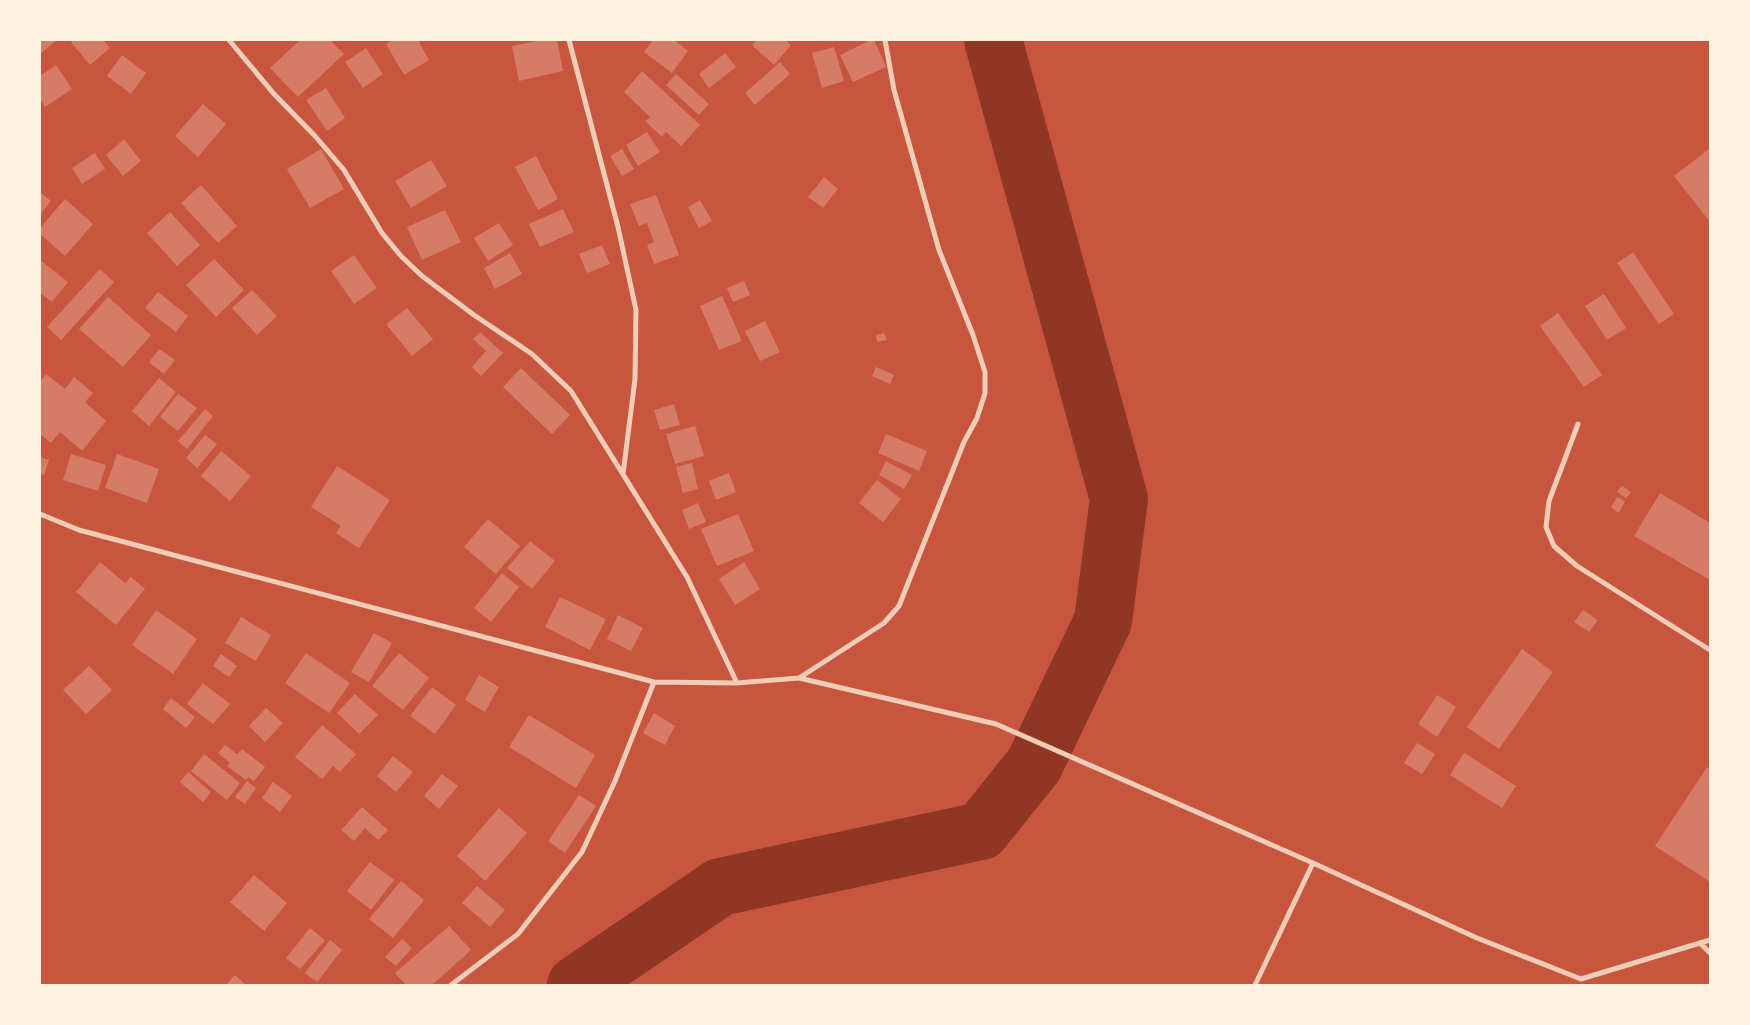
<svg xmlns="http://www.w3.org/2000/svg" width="1750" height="1025" font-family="Mulish,sans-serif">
	<rect width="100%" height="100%" fill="#c8553d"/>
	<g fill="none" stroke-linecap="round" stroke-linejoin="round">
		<!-- river -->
		<path stroke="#8f3625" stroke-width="58" d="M 576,985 L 720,887 L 981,831 L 1034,765 L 1103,621 L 1119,499 L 993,40"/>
	</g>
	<!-- building -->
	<path fill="#d67c66" d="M 40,40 L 57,40 L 40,54 Z
		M 74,40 L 103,40 L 110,48 L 90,65 L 71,42 Z
		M 300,40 L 330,40 L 344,54 L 298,97 L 270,68 Z
		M 393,40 L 418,40 L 429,60 L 404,75 L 386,44 Z
		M 542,40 L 557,40 L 563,71 L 519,81 L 512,46 Z
		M 653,40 L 674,40 L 688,51 L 672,73 L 644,52 Z
		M 757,40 L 786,40 L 791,45 L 774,65 L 752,45 Z
		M 871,40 L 874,40 L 886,67 L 853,82 L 840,55 Z
		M 834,47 L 844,81 L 822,88 L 812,53 Z
		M 366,48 L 383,74 L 363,88 L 345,62 Z
		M 725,53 L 736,67 L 709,88 L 699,74 Z
		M 122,55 L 146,73 L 131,94 L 107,76 Z
		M 780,62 L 790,74 L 755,105 L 745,93 Z
		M 56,65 L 72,89 L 45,107 L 40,99 L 40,76 Z
		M 642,71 L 700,125 L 681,146 L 666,132 L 662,137 L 645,121 L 650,117 L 624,92 Z
		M 676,74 L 709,104 L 699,115 L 666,85 Z
		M 326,88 L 345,118 L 327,131 L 306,100 Z
		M 203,104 L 226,124 L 198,157 L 175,136 Z
		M 647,132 L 660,152 L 638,166 L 626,145 Z
		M 124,139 L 141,161 L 123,176 L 106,155 Z
		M 1710,148 L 1710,222 L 1674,176 Z
		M 321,149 L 344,189 L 310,208 L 287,169 Z
		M 622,149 L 634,169 L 622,176 L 610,156 Z
		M 95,153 L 105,169 L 82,184 L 72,168 Z
		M 536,156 L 558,199 L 538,210 L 515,167 Z
		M 431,160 L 447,186 L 411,208 L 395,181 Z
		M 824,177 L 838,189 L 823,208 L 808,197 Z
		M 201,185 L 237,226 L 218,243 L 181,203 Z
		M 40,192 L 51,201 L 40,215 Z
		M 656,195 L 679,255 L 654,264 L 647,245 L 654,242 L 647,223 L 639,226 L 630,204 Z
		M 65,199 L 93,224 L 65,256 L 40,234 L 40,228 Z
		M 700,200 L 712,221 L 699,228 L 688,207 Z
		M 563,209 L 574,232 L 540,247 L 529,224 Z
		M 445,210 L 461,242 L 422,260 L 407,227 Z
		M 170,212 L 200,245 L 177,266 L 147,233 Z
		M 499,223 L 513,245 L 488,261 L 474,238 Z
		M 602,245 L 610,264 L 587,273 L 579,254 Z
		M 1633,252 L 1674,314 L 1659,324 L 1617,263 Z
		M 510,253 L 522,274 L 495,289 L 484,268 Z
		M 354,255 L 377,288 L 354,304 L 331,271 Z
		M 214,259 L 244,290 L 216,317 L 186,285 Z
		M 40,260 L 68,282 L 52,302 L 40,293 Z
		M 100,269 L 114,282 L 61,340 L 47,327 Z
		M 744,281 L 750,295 L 733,302 L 727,288 Z
		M 252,290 L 277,316 L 257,335 L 232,308 Z
		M 158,292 L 188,316 L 176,332 L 145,308 Z
		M 1604,294 L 1626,328 L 1607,340 L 1585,306 Z
		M 722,296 L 742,341 L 719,350 L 700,306 Z
		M 108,297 L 151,335 L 123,367 L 79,329 Z
		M 407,308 L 433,339 L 412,356 L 386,324 Z
		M 1558,313 L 1602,375 L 1584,387 L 1540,326 Z
		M 765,321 L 780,352 L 760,361 L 745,331 Z
		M 480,332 L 503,353 L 481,376 L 472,367 L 486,351 L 473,339 Z
		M 884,333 L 887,340 L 877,342 L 876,335 Z
		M 159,349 L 175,360 L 164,374 L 149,362 Z
		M 876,367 L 894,375 L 890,384 L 872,376 Z
		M 521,368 L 570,415 L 552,434 L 503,387 Z
		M 46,374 L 65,389 L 74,377 L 93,393 L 85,402 L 106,421 L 82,451 L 60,432 L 51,443 L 40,434 L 40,382 Z
		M 159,378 L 176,392 L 149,426 L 132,411 Z
		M 178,394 L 197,408 L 178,431 L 160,417 Z
		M 674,404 L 680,425 L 660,430 L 654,410 Z
		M 205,409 L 213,416 L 187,449 L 178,441 Z
		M 695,426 L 704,456 L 675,464 L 666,434 Z
		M 886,434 L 927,451 L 919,471 L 878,453 Z
		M 205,435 L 217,444 L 197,468 L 186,458 Z
		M 221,451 L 251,476 L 230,501 L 201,476 Z
		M 71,454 L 106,465 L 98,491 L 63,480 Z
		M 117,454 L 159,469 L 147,503 L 105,488 Z
		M 40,457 L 49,460 L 44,475 L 40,474 Z
		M 886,461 L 912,475 L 904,489 L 879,475 Z
		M 692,463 L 698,489 L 683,493 L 676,467 Z
		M 337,466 L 390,500 L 359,548 L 336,533 L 341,526 L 311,507 Z
		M 729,473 L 736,492 L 716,500 L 709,481 Z
		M 877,480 L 901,499 L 883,522 L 859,503 Z
		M 1622,486 L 1631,492 L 1626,498 L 1617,492 Z
		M 1660,493 L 1710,523 L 1710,580 L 1634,536 Z
		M 1617,497 L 1625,501 L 1619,513 L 1611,507 Z
		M 698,503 L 706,522 L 689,529 L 682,510 Z
		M 738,514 L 754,551 L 717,566 L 701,529 Z
		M 488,519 L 520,546 L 496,574 L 464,547 Z
		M 530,541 L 555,561 L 532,589 L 507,568 Z
		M 100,562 L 125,583 L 131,577 L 145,589 L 116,625 L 76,592 Z
		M 744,562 L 760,589 L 735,605 L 719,579 Z
		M 502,573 L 519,587 L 491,622 L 474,608 Z
		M 560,597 L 606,619 L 590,650 L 545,627 Z
		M 156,610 L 197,639 L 173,674 L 132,645 Z
		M 1583,610 L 1598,620 L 1589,632 L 1574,622 Z
		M 618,615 L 643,628 L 631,651 L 607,639 Z
		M 241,617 L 271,635 L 256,661 L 225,643 Z
		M 374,633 L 392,643 L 369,682 L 351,672 Z
		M 1522,649 L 1553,672 L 1499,749 L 1467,727 Z
		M 306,653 L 350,683 L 329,713 L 285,683 Z
		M 399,653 L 429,678 L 403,710 L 372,686 Z
		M 221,654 L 237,666 L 229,677 L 213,666 Z
		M 89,666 L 112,690 L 86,714 L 63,690 Z
		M 479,675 L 499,687 L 485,712 L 465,700 Z
		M 203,683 L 230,704 L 213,724 L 187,704 Z
		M 432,687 L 456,705 L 435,734 L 410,716 Z
		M 355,694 L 378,715 L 359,734 L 337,713 Z
		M 1437,695 L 1456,707 L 1437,737 L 1418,724 Z
		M 171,698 L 195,717 L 186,728 L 163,709 Z
		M 266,708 L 283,723 L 265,742 L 249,726 Z
		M 654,713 L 675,726 L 665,745 L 643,733 Z
		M 529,715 L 595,755 L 576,788 L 509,747 Z
		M 322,725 L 356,754 L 340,772 L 333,766 L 322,779 L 295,757 Z
		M 1417,743 L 1435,754 L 1422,774 L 1404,763 Z
		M 225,745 L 237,754 L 242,749 L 265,767 L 254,781 L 248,777 L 246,780 L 227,766 L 230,763 L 218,753 Z
		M 1464,753 L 1516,786 L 1502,808 L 1450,775 Z
		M 204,754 L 240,783 L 227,800 L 191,771 Z
		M 393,756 L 413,772 L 396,792 L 377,776 Z
		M 1707,767 L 1710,769 L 1710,882 L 1655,846 Z
		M 188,772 L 211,792 L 203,802 L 180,782 Z
		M 442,774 L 458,786 L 439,809 L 424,796 Z
		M 247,781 L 256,788 L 245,804 L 235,797 Z
		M 273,782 L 292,796 L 280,812 L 262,798 Z
		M 579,795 L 596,806 L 565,853 L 548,841 Z
		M 362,807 L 388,830 L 378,840 L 365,828 L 354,841 L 341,830 Z
		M 499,808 L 527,833 L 485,881 L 457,856 Z
		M 370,862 L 394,880 L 371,910 L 347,891 Z
		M 254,875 L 287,903 L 264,931 L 230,902 Z
		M 401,881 L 424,900 L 393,938 L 369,919 Z
		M 477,886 L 505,910 L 490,927 L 462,903 Z
		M 449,926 L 471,950 L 432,985 L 406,985 L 395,973 Z
		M 310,928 L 325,940 L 300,969 L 286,958 Z
		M 402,939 L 412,948 L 396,966 L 385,957 Z
		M 330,940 L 342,950 L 317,982 L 305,973 Z
		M 235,975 L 246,985 L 226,985 Z"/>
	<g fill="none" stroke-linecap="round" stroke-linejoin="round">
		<!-- minor -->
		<path stroke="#f1ccb7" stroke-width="5" d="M 229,40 L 274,94 L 315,136 L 344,170 L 382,233 L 401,256 L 422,276 L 474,315 L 532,354 L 571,391 L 687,577 L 737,683
			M 569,40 L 618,227 L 636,310 L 635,379 L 623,474
			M 1578,424 L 1549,501 L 1546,527 L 1554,546 L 1577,566 L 1710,650
			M 40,514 L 79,530 L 654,682 L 737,683 L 799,678 L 996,724 L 1313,863 L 1477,938 L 1581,979 L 1700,943
			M 799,678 L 884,623 L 899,606 L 964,442 L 977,418 L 985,393 L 985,372 L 973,335 L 939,250 L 894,90 L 885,40
			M 1710,940 L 1700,943 L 1710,953
			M 451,985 L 518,934 L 582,852 L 615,781 L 654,682
			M 1255,985 L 1313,863"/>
	</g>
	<!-- border -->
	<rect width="1750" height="1025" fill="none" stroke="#fff3e0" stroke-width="82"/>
</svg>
